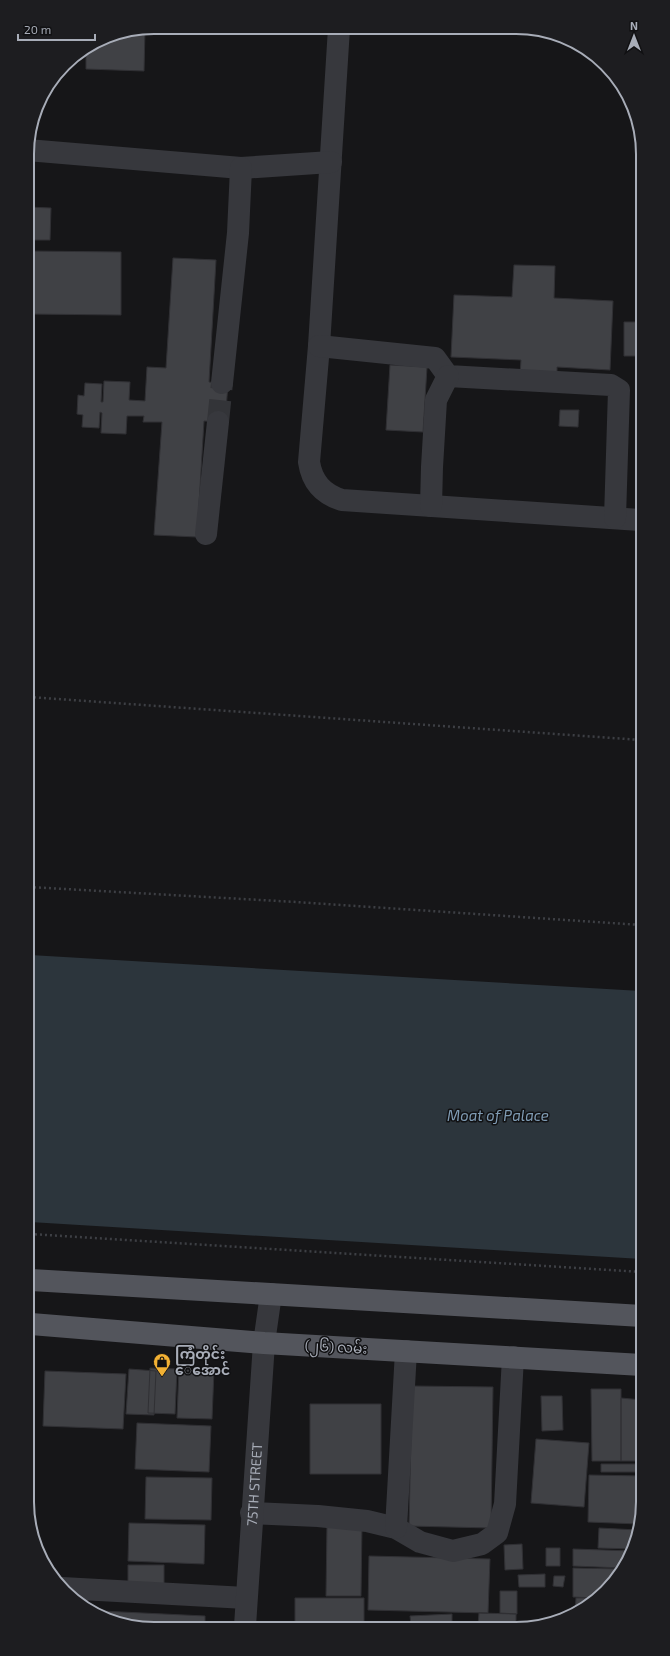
<svg xmlns="http://www.w3.org/2000/svg" width="670" height="1656" font-family="'Exo 2','Noto Sans Myanmar',sans-serif">
	<rect width="100%" height="100%" fill="#161618"/>
	<!-- water -->
	<path fill="#2c353c" d="M 30,955 L 641,991 L 642,1259 L 30,1222 Z"/>
	<!-- building -->
	<path fill="#404145" stroke="#303034" d="M 218,27 L 265,28 L 265,29 Z
		M 145,29 L 144,71 L 86,69 L 86,49 L 106,37 Z
		M 27,207 L 51,208 L 50,240 L 28,240 Z
		M 28,251 L 121,252 L 121,315 L 28,314 Z
		M 173,258 L 216,260 L 209,382 L 228,384 L 225,422 L 204,421 L 197,537 L 154,535 L 162,422 L 143,422 L 144,416 L 127,416 L 126,434 L 101,433 L 102,413 L 100,412 L 99,428 L 82,427 L 83,415 L 77,414 L 78,395 L 84,396 L 85,383 L 102,384 L 101,402 L 103,402 L 104,381 L 130,382 L 129,400 L 145,401 L 147,367 L 166,368 Z
		M 514,265 L 555,266 L 554,298 L 613,301 L 610,370 L 557,367 L 557,378 L 520,376 L 521,360 L 451,357 L 454,295 L 512,297 Z
		M 624,322 L 639,322 L 639,356 L 624,356 Z
		M 390,365 L 427,367 L 423,432 L 386,430 Z
		M 560,410 L 579,410 L 578,427 L 559,426 Z
		M 150,1368 L 177,1369 L 175,1414 L 148,1413 Z
		M 129,1369 L 156,1371 L 154,1415 L 126,1414 Z
		M 179,1369 L 214,1370 L 212,1419 L 177,1418 Z
		M 45,1371 L 126,1374 L 123,1429 L 43,1426 Z
		M 412,1386 L 493,1387 L 491,1528 L 409,1526 Z
		M 591,1389 L 621,1389 L 621,1461 L 592,1461 Z
		M 541,1396 L 562,1396 L 563,1430 L 542,1431 Z
		M 621,1398 L 642,1400 L 643,1461 L 621,1461 Z
		M 310,1404 L 381,1404 L 381,1474 L 310,1474 Z
		M 137,1423 L 211,1426 L 209,1472 L 135,1469 Z
		M 536,1439 L 589,1443 L 584,1507 L 531,1503 Z
		M 601,1464 L 642,1464 L 642,1472 L 601,1472 Z
		M 589,1475 L 643,1476 L 643,1510 L 639,1524 L 588,1522 Z
		M 146,1477 L 212,1478 L 211,1520 L 145,1519 Z
		M 129,1523 L 205,1525 L 204,1564 L 128,1561 Z
		M 327,1524 L 362,1524 L 361,1596 L 326,1596 Z
		M 599,1528 L 638,1530 L 634,1549 L 598,1548 Z
		M 522,1544 L 523,1569 L 505,1570 L 504,1545 Z
		M 546,1548 L 560,1548 L 560,1566 L 546,1566 Z
		M 573,1549 L 633,1551 L 623,1568 L 573,1566 Z
		M 369,1556 L 490,1559 L 488,1613 L 368,1610 Z
		M 128,1565 L 164,1565 L 164,1585 L 128,1584 Z
		M 573,1568 L 622,1569 L 617,1579 L 597,1598 L 573,1597 Z
		M 545,1574 L 545,1587 L 519,1587 L 518,1575 Z
		M 554,1576 L 565,1576 L 563,1587 L 553,1586 Z
		M 500,1591 L 517,1591 L 517,1614 L 500,1613 Z
		M 88,1594 L 87,1605 L 70,1597 Z
		M 295,1598 L 364,1598 L 364,1626 L 295,1626 Z
		M 576,1598 L 596,1598 L 586,1608 L 575,1613 Z
		M 101,1611 L 205,1616 L 205,1626 L 130,1627 L 101,1612 Z
		M 479,1613 L 516,1614 L 516,1625 L 478,1625 Z
		M 452,1614 L 452,1625 L 411,1625 L 410,1616 Z
		M 381,1622 L 407,1624 L 407,1625 L 380,1625 Z
		M 518,1623 L 542,1625 L 518,1625 Z"/>
	<g fill="none" stroke-linecap="round" stroke-linejoin="round">
		<!-- minor-tunnel -->
		<path stroke="#333438" stroke-width="22" stroke-dasharray="22 11" stroke-linecap="butt" d="M 218,422 L 222,383"/>
		<!-- path -->
		<path stroke="#3d3f44" stroke-width="2.5" stroke-dasharray="2 3" stroke-linecap="butt" d="M 29,697 L 641,740
			M 29,887 L 296,902 L 641,925
			M 30,1234 L 642,1272"/>
		<!-- minor -->
		<g stroke="#37383d" stroke-width="22">
			<path d="M 339,28 L 319,346 L 309,462 C 312,482 323,494 342,500 L 640,520"/>
			<path d="M 27,150 L 241,168 L 331,162"/>
			<path d="M 319,346 L 435,358 L 448,376 L 611,385 L 619,390 L 615,518"/>
			<path d="M 222,383 L 238,233 L 241,168"/>
			<path d="M 431,506 L 432,467 L 436,400 L 448,376"/>
			<path d="M 206,534 L 218,422"/>
			<path d="M 251,1513 L 318,1516 L 367,1521 L 396,1528 L 420,1542 L 453,1551 L 482,1544 L 497,1533 L 505,1504 L 513,1357"/>
			<path d="M 396,1528 L 406,1351"/>
			<path d="M 62,1588 L 246,1598"/>
			<path id="s1" d="M 245,1626 L 264,1343 L 271,1294"/>
		</g>
		<!-- major -->
		<path stroke="#53555c" stroke-width="22" d="M 31,1280 L 642,1316
			M 31,1324 L 264,1343 L 642,1365"/>
	</g>
	<!-- icons -->
	<defs>
		<symbol id="shop-pin" viewBox="-11 -11 22 30"><path d="M0 17L-7.5 6A9.5 9.5 0 1 1 7.5 6Z" fill="#f2b134" stroke="#111113"/><path d="M-5-2.5h2.3a2.7 3.5 0 0 1 5.4 0H5L5.5 6h-11ZM-1.5-2.5h3a1.5 2.3 0 0 0-3 0Z" fill="#111"/></symbol>
	</defs>
	<g fill-rule="evenodd">
		<use href="#shop-pin" x="152" y="1352" width="20" height="27"/>
	</g>
	<g text-anchor="middle" stroke-width="3" stroke-linejoin="round" paint-order="stroke">
		<!-- street labels -->
		<g font-size="14" fill="#a8adb8" stroke="#111113">
			<text transform="translate(336 1347) rotate(3)" y="5">(၂၆) လမ်း</text>
			<text dy="5" stroke="none"><textPath href="#s1" startOffset="142">75TH STREET</textPath></text>
		</g>
		<!-- poi labels -->
		<g font-size="14" font-weight="bold" fill="#a8adb8" stroke="#111113" text-anchor="start">
			<text x="175" y="1359">ကြံတိုင်း‌<tspan x="175" dy="16">‌ေအောင်</tspan></text>
		</g>
		<!-- water labels -->
		<g font-size="15" font-style="italic" fill="#7f9bb3" stroke="#111113">
			<text x="498" y="1121">Moat of Palace</text>
		</g>
	</g>
	<!-- crop -->
	<path d="M0 0H670V1656H0ZM154 34H516A120 120 0 0 1 636 154V1502A120 120 0 0 1 516 1622H154A120 120 0 0 1 34 1502V154A120 120 0 0 1 154 34Z" fill="#1d1d20" fill-rule="evenodd"/>
	<path fill="none" stroke="#a8adb8" stroke-width="2" d="M154 34H516A120 120 0 0 1 636 154V1502A120 120 0 0 1 516 1622H154A120 120 0 0 1 34 1502V154A120 120 0 0 1 154 34Z"/>
	<!-- north arrow -->
	<g transform="translate(634 36)" stroke="#111113" stroke-width="3" paint-order="stroke">
	<path d="M0-3L7 15L0 10L-7 15Z" fill="#a8adb8"/>
	<text y="-6" font-size="11" font-weight="bold" text-anchor="middle" fill="#a8adb8">N</text>
	</g>
	<!-- scale -->
	<path d="M18 34v6h77v-6" fill="none" stroke="#a8adb8" stroke-width="2"/>
	<text x="24" y="34" font-size="12" fill="#a8adb8" stroke="#111113" stroke-width="3" paint-order="stroke">20 m</text>
</svg>
